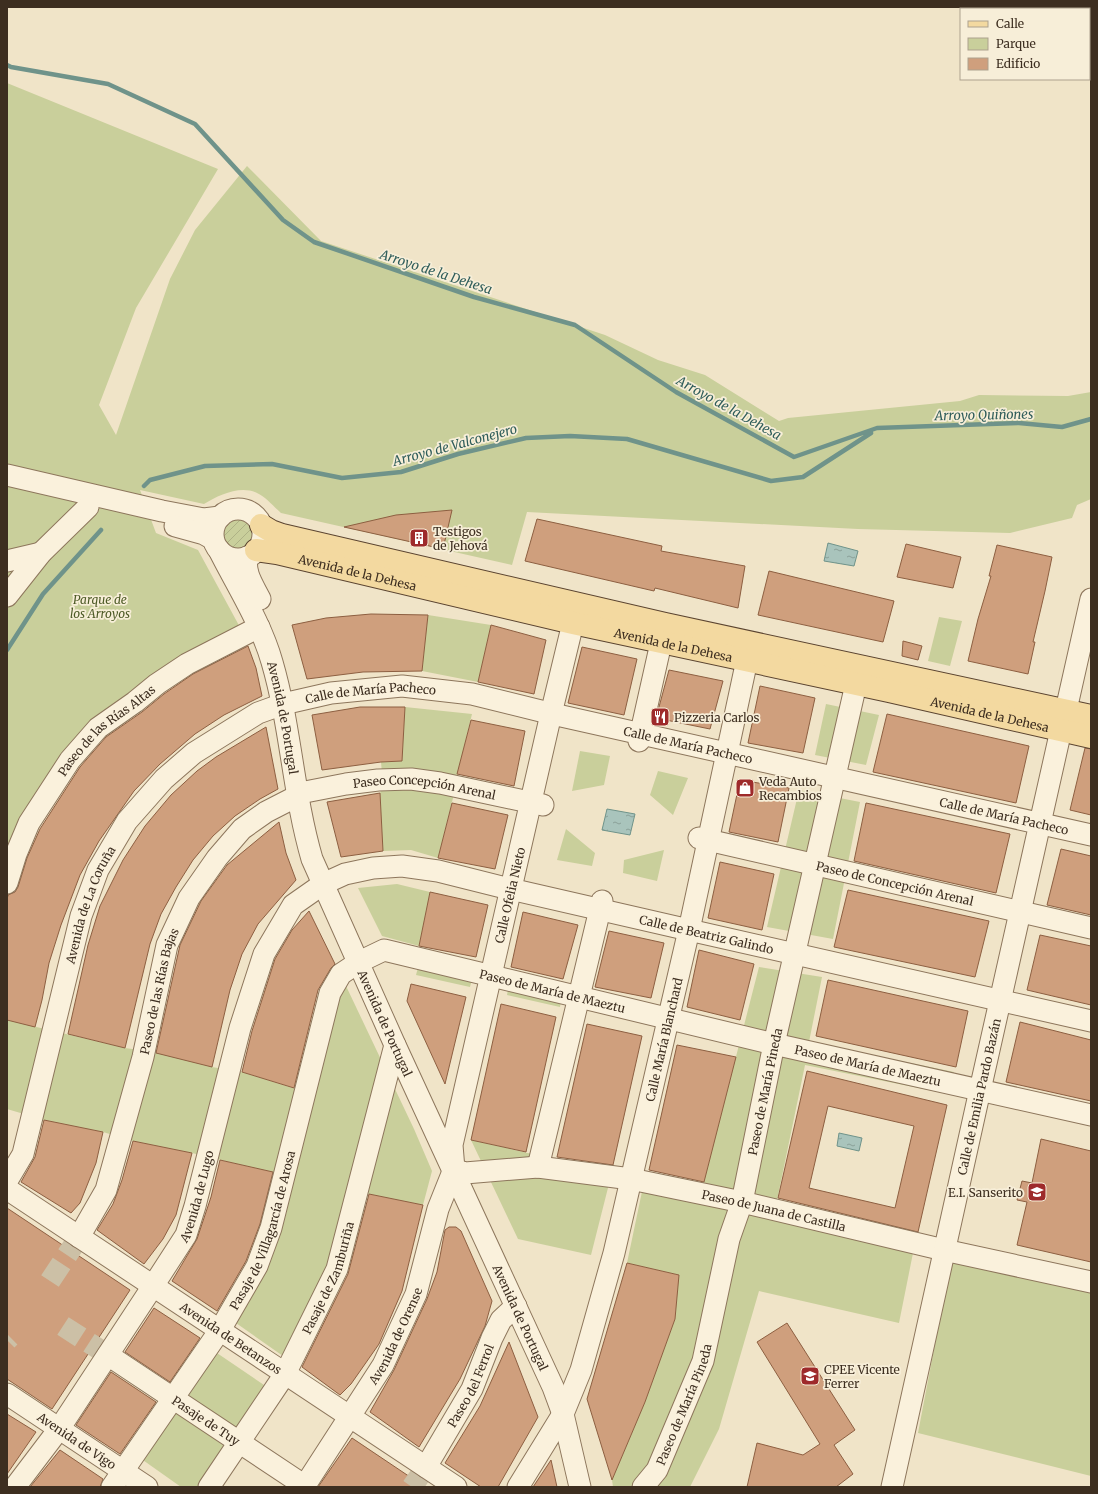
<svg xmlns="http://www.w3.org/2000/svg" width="1098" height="1494" font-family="Merriweather,serif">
  <defs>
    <pattern id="garden-furrows" width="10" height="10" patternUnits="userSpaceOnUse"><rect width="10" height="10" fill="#c9cf9b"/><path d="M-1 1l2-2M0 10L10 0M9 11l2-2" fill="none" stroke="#aeb285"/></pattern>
    <pattern id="water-ripples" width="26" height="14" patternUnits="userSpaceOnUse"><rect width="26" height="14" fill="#a9c4bc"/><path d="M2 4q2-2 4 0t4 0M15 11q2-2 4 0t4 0" fill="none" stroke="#8ba098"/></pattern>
  </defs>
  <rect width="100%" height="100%" fill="#f0e4c8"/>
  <path fill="#c9cf9b" d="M 7,83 L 218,169 L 136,308 L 99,405 L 116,435 L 170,279 L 195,230 L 247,166 L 321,241 L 605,335 L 658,360 L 705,375 L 779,421 L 788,418 L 960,401 L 979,395 L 1068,396 L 1091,392 L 1091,499 L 1077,505 L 1072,518 L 1010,533 L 858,529 L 527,512 L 512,565 L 281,513 C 274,507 266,497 257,493 C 240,485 219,495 204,504 L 140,490 L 156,533 L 198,550 L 242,631 L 83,733 L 36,792 L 7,856 Z
    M 428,615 L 491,625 L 478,682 L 422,671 Z
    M 939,617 L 962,621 L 950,666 L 928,661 Z
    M 826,704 L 879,715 L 866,765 L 815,755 Z
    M 405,707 L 472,714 L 457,776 L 515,789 L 454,794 L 438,858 L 411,850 L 383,851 L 380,793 L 383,786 L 381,762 L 402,761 Z
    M 580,751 L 610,756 L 604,785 L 572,791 Z
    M 658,771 L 688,778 L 673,815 L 650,795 Z
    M 799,790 L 860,802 L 833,939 L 767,927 Z
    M 566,829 L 595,853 L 592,866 L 557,860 Z
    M 664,850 L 657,881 L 623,873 L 624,860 Z
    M 397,884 L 430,892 L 419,946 L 382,936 L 358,888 Z
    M 422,952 L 476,964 L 470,987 L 416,975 Z
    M 337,967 L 414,1129 L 432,1171 L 423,1205 L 364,1193 L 341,1244 L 283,1356 L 236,1323 C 262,1278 290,1230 291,1177 L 192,1153 L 133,1141 L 103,1132 L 44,1120 L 7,1109 L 7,1020 L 125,1048 L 154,1052 L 212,1067 L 242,1072 L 296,1089 L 326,979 Z
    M 759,967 L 822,977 L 809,1042 L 954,1072 L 948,1094 L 805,1065 L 775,1210 L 915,1243 L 899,1323 L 759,1291 L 719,1429 L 690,1487 L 613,1487 L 612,1480 L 645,1402 L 675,1319 L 677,1283 L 679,1275 L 627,1263 L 644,1182 L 701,1193 Z
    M 511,973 L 564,985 L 560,1007 L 507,995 Z
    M 471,1140 L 612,1172 L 591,1255 L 518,1239 Z
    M 952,1255 L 1091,1290 L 1091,1476 L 918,1433 Z
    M 214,1351 L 264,1385 L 234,1432 L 182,1396 Z
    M 173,1409 L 227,1448 L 198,1487 L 181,1487 L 140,1458 Z"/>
  <path fill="url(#garden-furrows)" d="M221 534a17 17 0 1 1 34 0a17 17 0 1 1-34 0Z"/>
  <path fill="url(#water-ripples)" stroke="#6f938a" d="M 828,543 L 858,551 L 854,566 L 824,561 Z
    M 607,809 L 635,814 L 630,835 L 602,830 Z
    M 839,1133 L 862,1138 L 859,1151 L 837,1146 Z"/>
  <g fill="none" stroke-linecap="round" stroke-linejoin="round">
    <path stroke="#6f938a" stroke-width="4.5" d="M 7,65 L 11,67 L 108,84 L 195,124 L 283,220 L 314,242 L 474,297 L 575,325 L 676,392 L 794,457 L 877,428 L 1019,423 L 1062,427 L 1091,419
      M 144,486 L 150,480 L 205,466 L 272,464 L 342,478 L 401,472 L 458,454 L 526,438 L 570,436 L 627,439 L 771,481 L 803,477 L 871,433
      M 7,650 L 43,594 L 101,530"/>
  </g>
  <path fill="#cf9f7d" stroke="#8d5f41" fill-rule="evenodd" d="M 452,510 L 443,549 L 344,527 L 396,515 Z
    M 537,519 L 662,546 L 661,551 L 745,566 L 738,608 L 655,588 L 654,591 L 525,561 Z
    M 906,544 L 961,557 L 953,588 L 897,577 Z
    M 997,545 L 1052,557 L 1045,591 L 1033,642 L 1035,642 L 1028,674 L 968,661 L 978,619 L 991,576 L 989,576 Z
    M 769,571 L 894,601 L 883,642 L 758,615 Z
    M 371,614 L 428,615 L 422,671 L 363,672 L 307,679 L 292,625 L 326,618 Z
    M 491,625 L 546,640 L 534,694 L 478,682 Z
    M 903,641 L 922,646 L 918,660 L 902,656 Z
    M 248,646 L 256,668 L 262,696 L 224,715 L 195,734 L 160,764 L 134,791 L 99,841 L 80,875 L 61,925 L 49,963 L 42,1000 L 35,1027 L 7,1020 L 7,900 L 8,895 L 15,892 L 18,887 L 27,858 L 40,829 L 80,767 L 106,737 L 142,712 L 164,694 L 193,674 Z
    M 582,647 L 637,659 L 624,715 L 568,703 Z
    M 669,670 L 723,681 L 710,729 L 656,718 Z
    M 760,686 L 815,698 L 803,753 L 748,743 Z
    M 360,707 L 405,707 L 402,761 L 381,762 L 322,770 L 312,715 Z
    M 887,714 L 1029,746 L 1016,803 L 873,772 Z
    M 471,720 L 525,731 L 514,786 L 457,774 Z
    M 266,727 L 278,789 L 260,799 L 235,816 L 213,836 L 193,860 L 176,887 L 161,914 L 150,944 L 125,1048 L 68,1034 L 88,945 L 100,906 L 123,860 L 145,826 L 171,795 L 197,771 L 216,757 Z
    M 1085,748 L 1091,749 L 1091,815 L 1070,810 Z
    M 740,780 L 789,788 L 778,842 L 729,832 Z
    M 380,793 L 383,851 L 341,857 L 327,802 Z
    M 452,803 L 508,815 L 495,869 L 438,858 Z
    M 866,803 L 1010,834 L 996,893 L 854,861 Z
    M 279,822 L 286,853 L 296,880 L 258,924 L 242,954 L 230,990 L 212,1067 L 156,1053 L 180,945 L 201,901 L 227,865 Z
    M 1061,849 L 1091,856 L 1091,915 L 1047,905 Z
    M 720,862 L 774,874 L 762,930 L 708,918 Z
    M 848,890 L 989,921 L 975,977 L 834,947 Z
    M 430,892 L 488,905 L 476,957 L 419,946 Z
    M 309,911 L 335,964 L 331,968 L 318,990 L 294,1088 L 242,1072 L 252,1031 L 275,959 L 292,930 Z
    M 523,912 L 578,925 L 563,979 L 511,967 Z
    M 609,931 L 664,943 L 651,998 L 595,987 Z
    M 1040,935 L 1091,946 L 1091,1005 L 1027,990 Z
    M 699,950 L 754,964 L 740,1020 L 687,1007 Z
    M 828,980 L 968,1011 L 956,1067 L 816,1036 Z
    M 411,984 L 466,997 L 445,1084 L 407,1001 Z
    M 501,1004 L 556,1017 L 526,1152 L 471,1140 Z
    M 1020,1022 L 1091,1040 L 1091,1101 L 1006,1082 Z
    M 587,1024 L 642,1036 L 613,1165 L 557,1157 Z
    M 677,1045 L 736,1057 L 704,1182 L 649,1170 Z
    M 807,1071 L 947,1105 L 918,1232 L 778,1198 ZM 828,1106 L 914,1126 L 895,1208 L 809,1188 Z
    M 44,1120 L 103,1132 L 96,1163 L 80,1203 L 71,1213 L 21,1182 L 35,1157 Z
    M 1041,1139 L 1091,1151 L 1091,1262 L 1017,1245 L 1027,1202 L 1017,1200 L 1022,1181 L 1032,1183 Z
    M 133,1141 L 192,1153 L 176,1215 L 163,1239 L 144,1264 L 97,1230 L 113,1204 L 122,1180 Z
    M 220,1160 L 273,1172 L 260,1224 L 246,1261 L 217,1311 L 172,1281 L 197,1239 L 211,1197 Z
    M 369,1194 L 423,1205 L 402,1291 L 379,1344 L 351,1384 L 340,1395 L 302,1367 L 348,1274 Z
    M 7,1208 L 130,1290 L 52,1409 L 7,1379 Z
    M 449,1227 L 456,1227 L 461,1231 L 492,1301 L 485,1326 L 460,1379 L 419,1447 L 370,1412 L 394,1370 L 427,1299 L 437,1272 L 445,1230 Z
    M 627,1263 L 679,1275 L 675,1319 L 645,1402 L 612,1480 L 587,1399 Z
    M 154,1308 L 200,1338 L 170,1382 L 125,1352 Z
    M 787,1323 L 855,1430 L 834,1445 L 853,1474 L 836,1487 L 747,1487 L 757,1443 L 803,1455 L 820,1444 L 757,1342 Z
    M 509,1342 L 538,1417 L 498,1487 L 481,1487 L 445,1463 L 480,1406 Z
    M 111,1372 L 156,1402 L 120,1454 L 76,1425 Z
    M 7,1414 L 36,1432 L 7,1474 Z
    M 352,1438 L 425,1487 L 318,1487 Z
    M 60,1450 L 103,1479 L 100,1487 L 30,1487 Z
    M 551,1460 L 557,1487 L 533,1487 Z"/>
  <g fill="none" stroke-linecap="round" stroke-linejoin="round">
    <path stroke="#ccc0a6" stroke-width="21" stroke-dasharray="21 10" stroke-linecap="butt" d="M 50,1281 L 79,1237
      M 63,1326 L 108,1355
      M 7,1340 L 10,1337
      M 412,1487 L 426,1467"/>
    <g stroke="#8d765c" stroke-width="23">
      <g id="minor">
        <path d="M 7,475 L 162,511 L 204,519 L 220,517"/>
        <circle cx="238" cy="534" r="25"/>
        <path d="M 175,526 L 204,534 L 213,539"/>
        <path id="s1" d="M 219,550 C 237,586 261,623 272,662 C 291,727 293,794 312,859 L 395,1045 L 553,1387 L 563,1414 L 580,1487"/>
        <path d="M 247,557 C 244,573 253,585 260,599"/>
        <path d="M 7,561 L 41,553"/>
        <path d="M 7,596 L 41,553 L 88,507"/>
        <path d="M 1066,710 L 1091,599"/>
        <path d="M 639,741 L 665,625"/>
        <path id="s2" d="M 699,838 L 1091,928"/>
        <path id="s3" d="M 7,883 L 16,854 L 29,823 L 70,760 L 98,728 L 135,702 L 157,684 L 187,664 L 259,627"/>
        <path d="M 538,1167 L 602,901"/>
        <path id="s4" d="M 454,1169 L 465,1173 L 538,1167 L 631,1179 L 742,1202 L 944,1250 L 1091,1282"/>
        <path id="s5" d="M 7,1181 L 23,1154 L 81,916 L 98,870 L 127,821 L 164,779 L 194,753 L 258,713 L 283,704 L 331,693 L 402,686 L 472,694 L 557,715 L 1091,835"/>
        <path id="s6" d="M 7,1189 L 456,1487"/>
        <path id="s7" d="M 79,1237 L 106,1190 L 143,1057 L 167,945 L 189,898 L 217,858 L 242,829 L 266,812 L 305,792 L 346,784 L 378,780 L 411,779 L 440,783 L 543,805"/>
        <path id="s8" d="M 108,1355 L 305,1486"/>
        <path id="s9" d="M 7,1394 L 147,1487"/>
        <path id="s10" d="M 426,1467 L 472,1389 L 492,1338 L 501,1320 L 516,1306"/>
        <path id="s11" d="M 15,1487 L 59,1429 L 153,1286 L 186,1235 L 195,1206 L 240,1028 L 264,954 L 293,905 L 323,884 L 345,874 L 373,868 L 402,866 L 438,871 L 510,889 L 689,930 L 1091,1021"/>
        <path id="s12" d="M 112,1487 L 220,1330 L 257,1266 L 271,1228 L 330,993 L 341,974 L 359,962 L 384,950 L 774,1044 L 1091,1115"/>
        <path id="s13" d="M 209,1487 L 285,1374 L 337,1269 L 395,1045"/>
        <path id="s14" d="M 304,1487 L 383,1365 L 416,1294 L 438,1209 L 454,1169 L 452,1145 L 551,714 L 573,623"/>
        <path id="s15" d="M 518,1487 L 563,1414 L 581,1370 L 614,1253 L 689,930 L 747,660"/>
        <path id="s16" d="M 643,1487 L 657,1470 L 703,1361 L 729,1239 L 742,1202 L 774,1044 L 856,684"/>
        <path id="s17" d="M 892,1487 L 980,1090 L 1061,730"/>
      </g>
    </g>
    <g stroke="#5b4430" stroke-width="24">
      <g id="major">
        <path d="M 261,525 L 271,531 L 282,535 L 665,624 L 1091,716"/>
        <path id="s18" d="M 256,550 L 277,553 L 573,623 L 889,691 L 1091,737"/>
      </g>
    </g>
    <use href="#minor" stroke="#faf1dc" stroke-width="21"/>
    <use href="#major" stroke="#f3d9a0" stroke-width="22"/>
  </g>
  <defs>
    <g id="building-square" transform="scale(1)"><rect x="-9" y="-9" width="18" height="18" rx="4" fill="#9e2a2b" stroke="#f7eed8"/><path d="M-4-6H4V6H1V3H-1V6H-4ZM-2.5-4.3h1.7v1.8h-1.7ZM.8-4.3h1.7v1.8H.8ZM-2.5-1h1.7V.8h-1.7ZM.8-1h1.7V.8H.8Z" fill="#fff"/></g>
    <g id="restaurant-square" transform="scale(1)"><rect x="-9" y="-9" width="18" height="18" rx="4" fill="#9e2a2b" stroke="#f7eed8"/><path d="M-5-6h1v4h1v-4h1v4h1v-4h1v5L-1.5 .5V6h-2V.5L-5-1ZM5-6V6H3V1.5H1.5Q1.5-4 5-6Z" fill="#fff"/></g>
    <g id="shop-square" transform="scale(1)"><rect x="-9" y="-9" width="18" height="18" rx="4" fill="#9e2a2b" stroke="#f7eed8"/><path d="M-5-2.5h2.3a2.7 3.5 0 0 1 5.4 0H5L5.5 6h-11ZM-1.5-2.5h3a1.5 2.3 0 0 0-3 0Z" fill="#fff"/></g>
    <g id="school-square" transform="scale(1)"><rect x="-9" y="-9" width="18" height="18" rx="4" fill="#9e2a2b" stroke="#f7eed8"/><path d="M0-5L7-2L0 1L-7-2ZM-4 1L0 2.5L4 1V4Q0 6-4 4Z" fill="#fff"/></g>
  </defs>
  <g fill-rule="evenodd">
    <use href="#building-square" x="419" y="538"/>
    <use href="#restaurant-square" x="660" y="717"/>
    <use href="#shop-square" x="745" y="788"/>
    <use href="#school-square" x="1037" y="1192"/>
    <use href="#school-square" x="810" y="1376"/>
  </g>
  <g text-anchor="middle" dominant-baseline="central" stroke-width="3.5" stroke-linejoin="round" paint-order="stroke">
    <g font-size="12" fill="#3d2e20" stroke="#f7eed8" text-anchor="start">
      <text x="433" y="531">Testigos<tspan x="433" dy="14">de Jehová</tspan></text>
      <text x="674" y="717">Pizzeria Carlos</text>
      <text x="759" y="781">Veda Auto<tspan x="759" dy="14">Recambios</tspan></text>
      <text x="1023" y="1192" text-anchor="end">E.I. Sanserito</text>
      <text x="824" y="1369">CPEE Vicente<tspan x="824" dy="14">Ferrer</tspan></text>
    </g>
    <g font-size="12" fill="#3d2e20" stroke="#f7eed8">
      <text stroke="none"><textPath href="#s18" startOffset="104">Avenida de la Dehesa</textPath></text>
      <text stroke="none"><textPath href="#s18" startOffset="428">Avenida de la Dehesa</textPath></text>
      <text stroke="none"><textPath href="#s5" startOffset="669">Calle de María Pacheco</textPath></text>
      <text stroke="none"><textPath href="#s18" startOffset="752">Avenida de la Dehesa</textPath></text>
      <text stroke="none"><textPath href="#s1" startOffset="181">Avenida de Portugal</textPath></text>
      <text stroke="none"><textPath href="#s3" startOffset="186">Paseo de las Rías Altas</textPath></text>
      <text stroke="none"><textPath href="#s5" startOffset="993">Calle de María Pacheco</textPath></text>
      <text stroke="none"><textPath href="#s7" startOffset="640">Paseo Concepción Arenal</textPath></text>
      <text stroke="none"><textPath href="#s5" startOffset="1317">Calle de María Pacheco</textPath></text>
      <text stroke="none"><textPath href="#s2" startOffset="201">Paseo de Concepción Arenal</textPath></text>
      <text stroke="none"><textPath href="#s14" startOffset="635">Calle Ofelia Nieto</textPath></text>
      <text stroke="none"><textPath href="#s5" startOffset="290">Avenida de La Coruña</textPath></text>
      <text stroke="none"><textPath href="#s11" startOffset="1084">Calle de Beatriz Galindo</textPath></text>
      <text stroke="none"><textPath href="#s12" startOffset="792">Paseo de María de Maeztu</textPath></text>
      <text stroke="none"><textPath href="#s7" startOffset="260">Paseo de las Rías Bajas</textPath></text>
      <text stroke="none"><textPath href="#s1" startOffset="505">Avenida de Portugal</textPath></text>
      <text stroke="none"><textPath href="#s15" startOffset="474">Calle María Blanchard</textPath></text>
      <text stroke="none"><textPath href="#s12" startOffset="1116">Paseo de María de Maeztu</textPath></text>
      <text stroke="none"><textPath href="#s16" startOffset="417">Paseo de María Pineda</textPath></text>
      <text stroke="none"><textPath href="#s17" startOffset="400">Calle de Emilia Pardo Bazán</textPath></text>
      <text stroke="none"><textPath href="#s11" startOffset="345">Avenida de Lugo</textPath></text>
      <text stroke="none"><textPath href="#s4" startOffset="325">Paseo de Juana de Castilla</textPath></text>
      <text stroke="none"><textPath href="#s12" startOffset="300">Pasaje de Villagarcía de Arosa</textPath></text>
      <text stroke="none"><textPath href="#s13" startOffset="242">Pasaje de Zamburiña</textPath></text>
      <text stroke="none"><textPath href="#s1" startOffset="829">Avenida de Portugal</textPath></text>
      <text stroke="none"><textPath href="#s14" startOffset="177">Avenida de Orense</textPath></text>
      <text stroke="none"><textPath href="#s6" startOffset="269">Avenida de Betanzos</textPath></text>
      <text stroke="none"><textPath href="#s10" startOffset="93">Paseo del Ferrol</textPath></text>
      <text stroke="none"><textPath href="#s16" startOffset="93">Paseo de María Pineda</textPath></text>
      <text stroke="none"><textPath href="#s8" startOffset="118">Pasaje de Tuy</textPath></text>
      <text stroke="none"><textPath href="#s9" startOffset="84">Avenida de Vigo</textPath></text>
    </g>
    <g font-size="12" font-style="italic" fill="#4d5a26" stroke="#f7eed8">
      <text x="100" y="599">Parque de<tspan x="100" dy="14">los Arroyos</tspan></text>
    </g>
    <g font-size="13" font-style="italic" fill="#2f5d5a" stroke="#f7eed8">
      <text transform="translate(436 272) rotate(18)">Arroyo de la Dehesa</text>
      <text transform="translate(729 408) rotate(29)">Arroyo de la Dehesa</text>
      <text transform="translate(984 415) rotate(-1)">Arroyo Quiñones</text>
      <text transform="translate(455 445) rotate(-15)">Arroyo de Valconejero</text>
    </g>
  </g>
  <rect width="1098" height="1494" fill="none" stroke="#3d2e20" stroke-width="16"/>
  <rect x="960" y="8" width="130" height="72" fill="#f7eed8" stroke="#ada18e"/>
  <rect x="968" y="21" width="20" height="6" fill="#f3d9a0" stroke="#ada18e"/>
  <text x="996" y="28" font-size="12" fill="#3d2e20">Calle</text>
  <rect x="968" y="38" width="20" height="12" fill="#c9cf9b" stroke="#ada18e"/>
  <text x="996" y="48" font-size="12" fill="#3d2e20">Parque</text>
  <rect x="968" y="58" width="20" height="12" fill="#cf9f7d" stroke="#ada18e"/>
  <text x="996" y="68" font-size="12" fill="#3d2e20">Edificio</text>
</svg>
